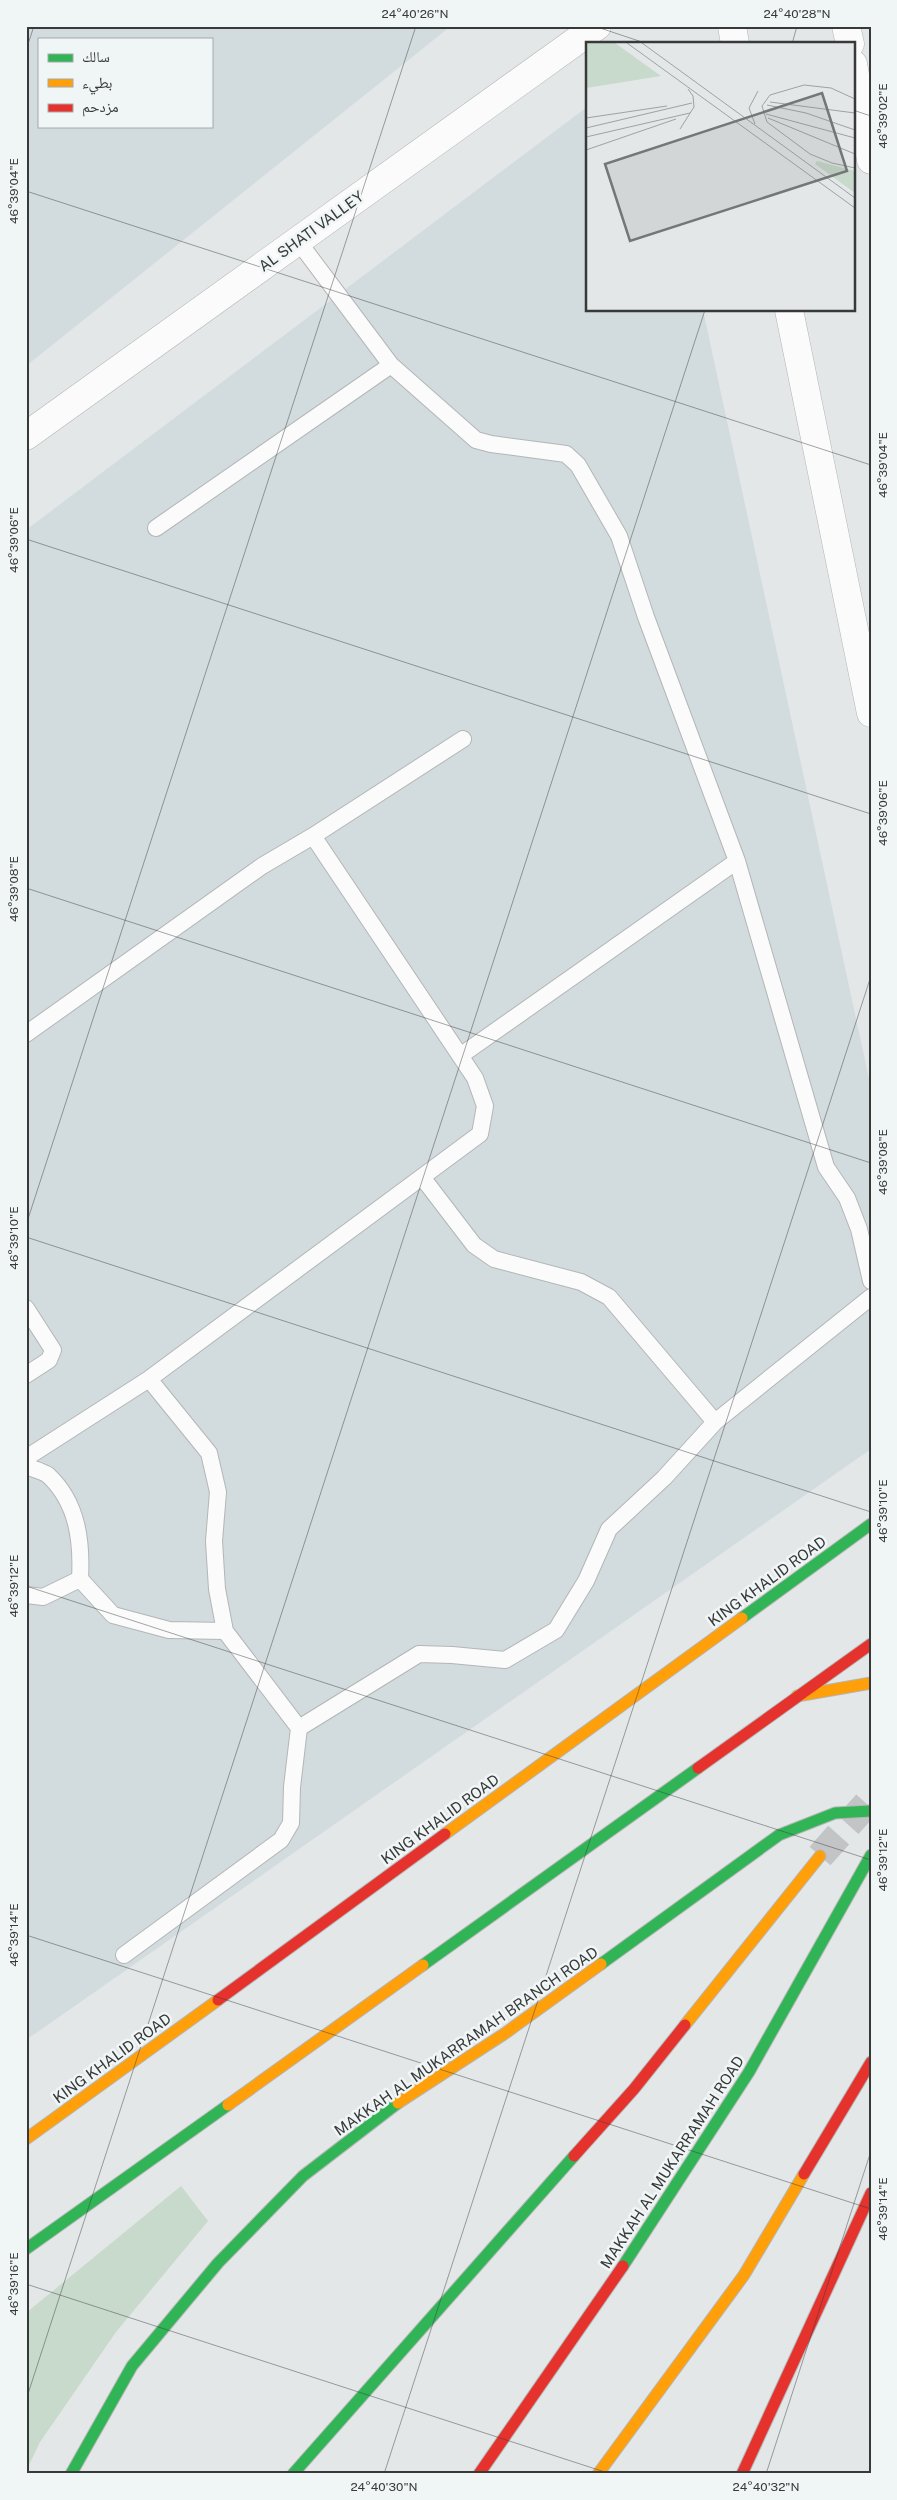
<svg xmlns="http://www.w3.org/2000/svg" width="897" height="2500" font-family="'Public Sans','Noto Naskh Arabic',sans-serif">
  <rect width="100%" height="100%" fill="#e4e7e8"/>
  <path fill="#d2dbdd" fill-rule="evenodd" d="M 26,26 L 451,26 L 26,366 ZM 39,39 L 211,39 L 211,126 L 39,126 Z
    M 587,107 L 587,310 L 703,310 L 871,1088 L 871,1449 L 26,2040 L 26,530 Z"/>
  <path fill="#c7dacb" d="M 181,2186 L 208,2221 L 116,2332 L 40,2442 L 26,2471 L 26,2313 Z"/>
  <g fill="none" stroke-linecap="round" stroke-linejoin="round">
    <path stroke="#c2c4c5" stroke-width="28" stroke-dasharray="28 14" stroke-linecap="butt" d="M 820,1856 L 871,1799"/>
    <g stroke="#b4b6b6" stroke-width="18">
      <path id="lane" d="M 298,241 L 391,365 L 476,440 L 491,444 L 566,454 L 578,465 L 619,536 L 646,617 L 737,861 L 826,1167 L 847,1198 L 859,1229 L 871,1281
        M 156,528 L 391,365
        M 26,1034 L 262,866 L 313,836
        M 460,1056 L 737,861
        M 422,1177 L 474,1245 L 494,1259 L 581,1282 L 609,1297 L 715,1422
        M 26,1308 L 53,1350 L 49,1360 L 26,1375
        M 26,1458 L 149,1379 L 480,1134 L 485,1106 L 475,1078 L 313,836 L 463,739
        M 26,1466 C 33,1469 42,1471 48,1475 C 78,1503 82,1542 80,1579 L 113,1615 L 169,1630 L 225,1631
        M 26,1595 L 43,1597 L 80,1579
        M 299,1728 L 419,1654 L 452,1655 L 505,1660 L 556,1630 L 586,1581 L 609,1529 L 664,1478 L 715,1422 L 871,1297
        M 124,1955 L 281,1840 L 291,1823 L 292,1787 L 299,1728 L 225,1631 L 217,1589 L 214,1541 L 218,1492 L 209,1453 L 149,1379"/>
    </g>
    <g stroke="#b4b6b6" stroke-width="29">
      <path id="street" d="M 732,26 L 735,44
        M 846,26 L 850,44
        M 853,64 L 871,160
        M 789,310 L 871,713
        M 26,436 L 597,26"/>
    </g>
    <g stroke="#b4b6b6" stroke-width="13">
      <path id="fast" d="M 742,1618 L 871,1524
        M 601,1964 L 779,1835 L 835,1813 L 871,1811
        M 423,1965 L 698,1768
        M 26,2249 L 228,2105
        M 623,2266 L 749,2072 L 871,1855
        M 71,2474 L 132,2366 L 218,2263 L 303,2176 L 398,2103
        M 293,2474 L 574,2156"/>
    </g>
    <g stroke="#b4b6b6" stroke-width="13">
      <path id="slow" d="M 797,1696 L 871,1683
        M 445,1834 L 742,1618
        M 685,2025 L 820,1856
        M 398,2103 L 504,2034 L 601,1964
        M 228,2105 L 423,1965
        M 26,2139 L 218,2000
        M 598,2474 L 744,2275 L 804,2174"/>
    </g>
    <g stroke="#b4b6b6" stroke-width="13">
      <path id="jam" d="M 698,1768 L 871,1644
        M 218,2000 L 445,1834
        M 574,2156 L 634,2089 L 685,2025
        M 804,2174 L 871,2062
        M 479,2474 L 623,2266
        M 742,2474 L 871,2193"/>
    </g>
    <use href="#lane" stroke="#fbfbfc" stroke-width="16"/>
    <use href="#street" stroke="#fbfbfc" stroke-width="28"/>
    <use href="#fast" stroke="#30b455" stroke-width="11"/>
    <use href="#slow" stroke="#ff9f0a" stroke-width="11"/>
    <use href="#jam" stroke="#e5322d" stroke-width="11"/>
  </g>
  <path fill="none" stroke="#383a3a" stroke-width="1" stroke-opacity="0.45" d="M 594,26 L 648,44M 792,44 L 797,26M 26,50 L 34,26M 853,110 L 871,116M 26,191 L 871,465M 26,539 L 871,814M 26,888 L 871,1163M 26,1225 L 416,26M 26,1237 L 871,1512M 26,1586 L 871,1860M 26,1935 L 871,2209M 26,2284 L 611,2474M 26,2400 L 705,310M 384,2474 L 871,976M 766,2474 L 871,2151"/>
  <g text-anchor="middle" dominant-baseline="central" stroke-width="5" stroke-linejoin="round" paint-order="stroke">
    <g font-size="15" fill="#383a3a" stroke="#f0f5f6">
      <text transform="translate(311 231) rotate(-36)">AL SHATI VALLEY</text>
      <text transform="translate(767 1581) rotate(-36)">KING KHALID ROAD</text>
      <text transform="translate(440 1819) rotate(-36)">KING KHALID ROAD</text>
      <text transform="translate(466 2041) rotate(-35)">MAKKAH AL MUKARRAMAH BRANCH ROAD</text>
      <text transform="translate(112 2058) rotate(-36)">KING KHALID ROAD</text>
      <text transform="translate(672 2162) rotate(-57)">MAKKAH AL MUKARRAMAH ROAD</text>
    </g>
  </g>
  <g transform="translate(586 42)">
    <rect width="269" height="269" fill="#e4e7e8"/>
    <path d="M 0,1 L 29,1 L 75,34 L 0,46 ZM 231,119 L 269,129 L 269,151 L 229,122 Z" fill="#c7dacb"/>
    <path fill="none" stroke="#9fa2a2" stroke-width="1" d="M 41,1 L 269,166M 56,1 L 269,156M 269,57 L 245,46 L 218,43 L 184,53 L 176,64 L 181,80 L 224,112 L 246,121 L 269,126M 184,60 L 269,71M 181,63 L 220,71 L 269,88M 180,72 L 269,96M 0,76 L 81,64M 182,76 L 269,112M 169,82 L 163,66 L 172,49M 0,86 L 106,61M 94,87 L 108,65 L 107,54 L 102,47M 0,95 L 104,71M 0,108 L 90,77"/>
    <path fill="#747777" fill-opacity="0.15" stroke="#747777" stroke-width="2.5" d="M 236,51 L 261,129 L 44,199 L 19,122 Z"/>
    <rect width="269" height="269" fill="none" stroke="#383a3a" stroke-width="2.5"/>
  </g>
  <rect width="897" height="2500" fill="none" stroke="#f0f5f6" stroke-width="55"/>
  <rect x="38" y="38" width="175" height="90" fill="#f0f5f6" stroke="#a6aaab"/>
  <rect x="48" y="54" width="25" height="8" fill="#30b455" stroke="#a6aaab"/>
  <text x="82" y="62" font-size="15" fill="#383a3a">سالك</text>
  <rect x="48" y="79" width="25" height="8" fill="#ff9f0a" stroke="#a6aaab"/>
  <text x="82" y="88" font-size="15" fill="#383a3a">بطيء</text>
  <rect x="48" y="104" width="25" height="8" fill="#e5322d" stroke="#a6aaab"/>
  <text x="82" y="112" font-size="15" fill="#383a3a">مزدحم</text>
  <rect x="28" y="28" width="842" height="2444" fill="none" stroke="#383a3a" stroke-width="2"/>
  <g font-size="12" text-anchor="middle" fill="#383a3a">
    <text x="415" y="18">24°40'26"N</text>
    <text x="797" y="18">24°40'28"N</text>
    <text transform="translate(883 116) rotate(-90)" y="4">46°39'02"E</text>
    <text transform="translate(14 191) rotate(-90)" y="4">46°39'04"E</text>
    <text transform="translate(883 465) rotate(-90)" y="4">46°39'04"E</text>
    <text transform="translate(14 540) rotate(-90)" y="4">46°39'06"E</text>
    <text transform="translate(883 813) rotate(-90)" y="4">46°39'06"E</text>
    <text transform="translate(14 889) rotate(-90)" y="4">46°39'08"E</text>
    <text transform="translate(883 1162) rotate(-90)" y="4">46°39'08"E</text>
    <text transform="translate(14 1238) rotate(-90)" y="4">46°39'10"E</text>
    <text transform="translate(883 1511) rotate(-90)" y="4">46°39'10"E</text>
    <text transform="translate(14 1586) rotate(-90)" y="4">46°39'12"E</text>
    <text transform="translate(883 1860) rotate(-90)" y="4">46°39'12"E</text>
    <text transform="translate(14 1935) rotate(-90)" y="4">46°39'14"E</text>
    <text transform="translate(883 2209) rotate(-90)" y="4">46°39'14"E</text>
    <text transform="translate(14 2284) rotate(-90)" y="4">46°39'16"E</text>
    <text x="384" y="2491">24°40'30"N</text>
    <text x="766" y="2491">24°40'32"N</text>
  </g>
</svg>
